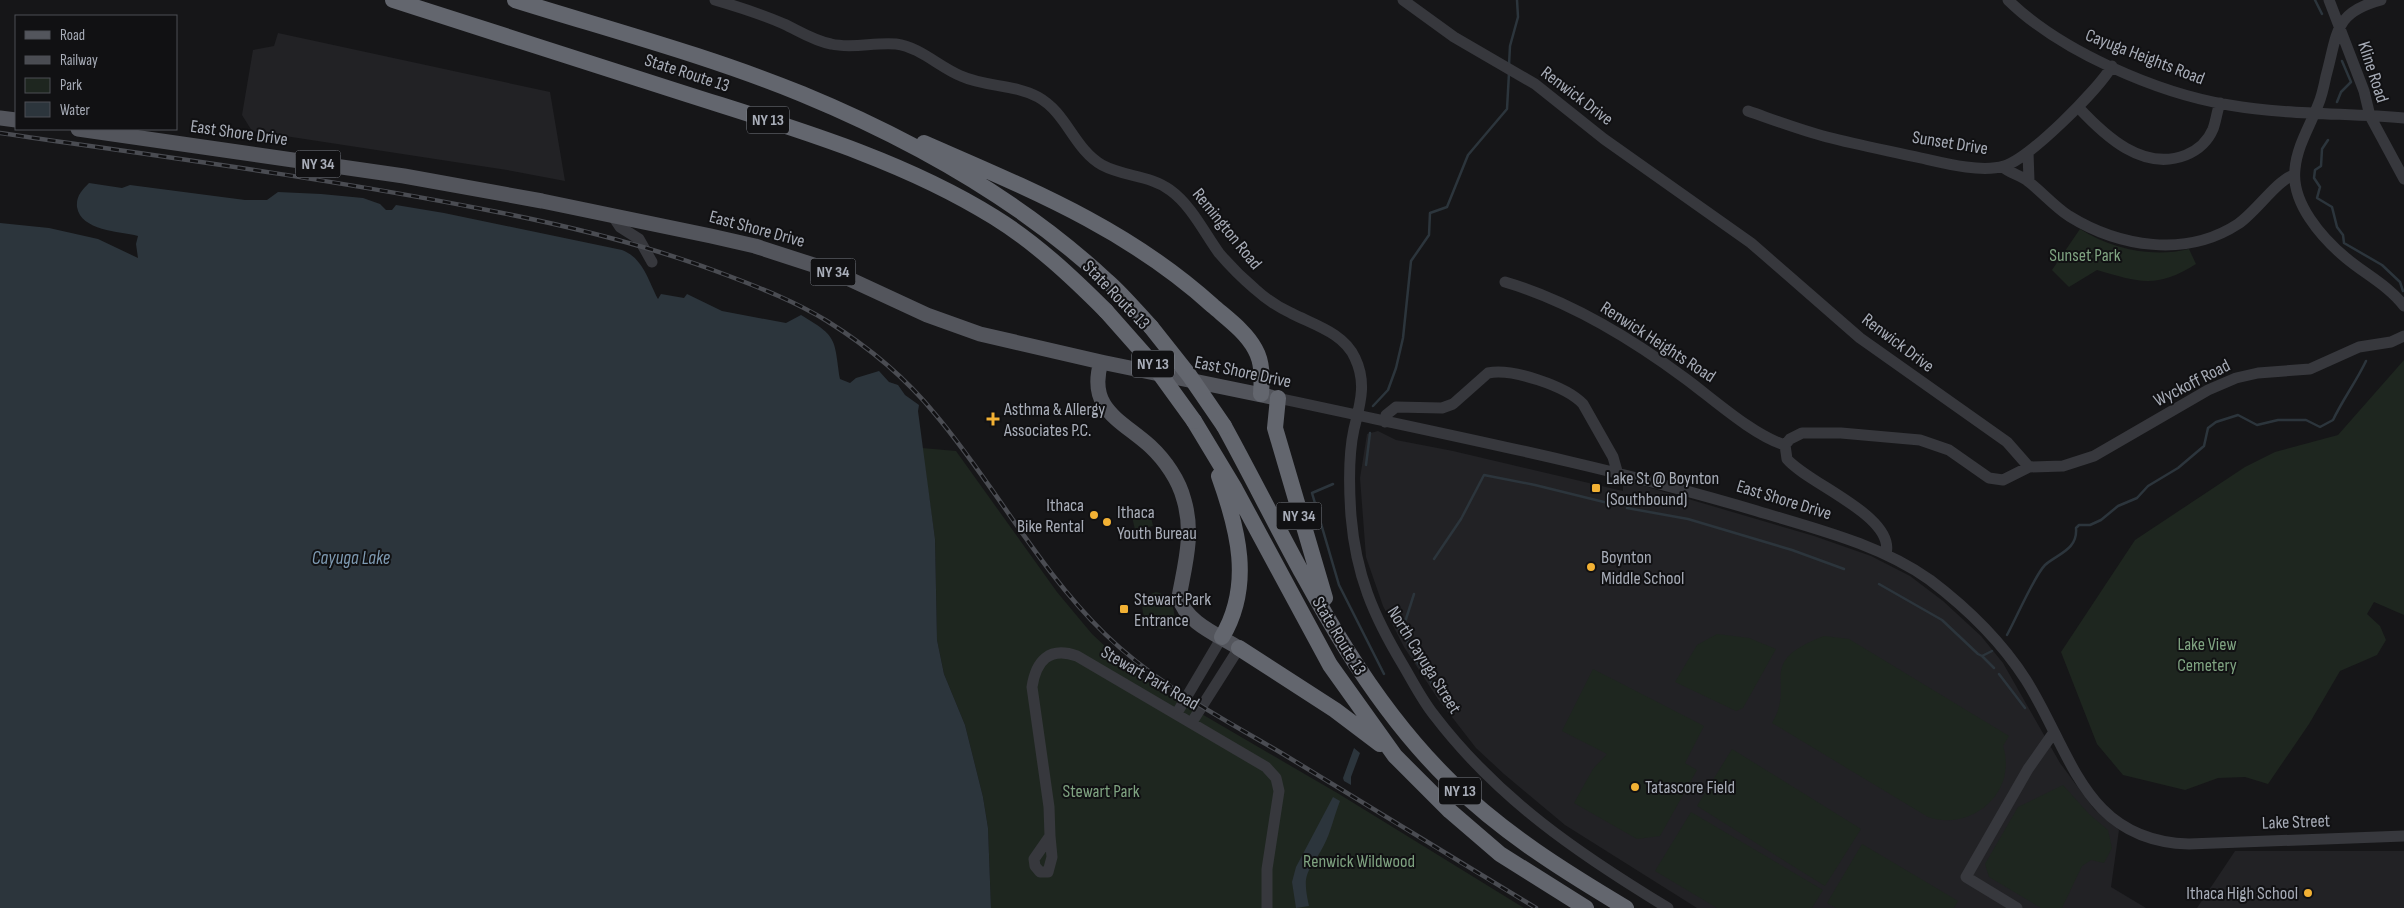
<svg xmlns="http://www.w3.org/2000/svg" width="2404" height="908" font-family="'Sofia Sans Condensed',sans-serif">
  <rect width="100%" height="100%" fill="#161618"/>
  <path fill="#222225" d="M 278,33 L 550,92 L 565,181 L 507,170 L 252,131 L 242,115 L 253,50 L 274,46 Z
    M 1378,431 L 1396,440 L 1453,451 L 1623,491 L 1623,482 L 1634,483 L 1814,536 L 1871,556 L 1910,576 L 1943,601 L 1981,636 L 2003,663 L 2060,763 L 2094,809 L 2119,830 L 2111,887 L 2146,908 L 1697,908 L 1565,825 L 1504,774 L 1476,748 L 1438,699 L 1404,647 L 1383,606 L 1366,557 L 1360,478 L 1367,434 Z
    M 2235,851 L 2404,851 L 2404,908 L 2197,908 Z"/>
  <path fill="#1e261f" d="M 2080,229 C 2112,249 2152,258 2189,249 L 2196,264 C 2157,289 2138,282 2097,270 L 2069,287 L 2052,270 Z
    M 2404,360 L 2404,615 L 2374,602 L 2367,614 L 2380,626 L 2386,640 L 2377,655 L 2340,671 L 2309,724 L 2268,784 L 2245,777 L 2218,778 L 2185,790 L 2123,775 L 2097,744 L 2061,652 L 2135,540 L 2245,467 L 2275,452 L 2338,435 Z
    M 922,448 L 956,451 L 1057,592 L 1092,634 L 1120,660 L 1152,685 L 1339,794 L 1524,908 L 991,908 L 988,828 L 983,797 L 965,725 L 944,674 L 937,640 L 935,539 Z
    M 1149,508 L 1153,526 L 1135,530 L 1131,512 Z
    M 1156,592 C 1173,595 1183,622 1164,629 L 1152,628 C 1140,615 1137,598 1156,592 Z
    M 1717,634 L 1749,638 L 1776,649 L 1743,708 L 1736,711 L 1675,682 L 1697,645 Z
    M 1824,636 L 1849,639 L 2009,736 L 2003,746 C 2018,792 1972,832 1928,817 L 1772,723 C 1797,682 1753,663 1824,636 Z
    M 1593,669 L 1704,726 L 1685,763 L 1697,770 L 1660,836 L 1637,839 L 1574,803 L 1593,769 L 1607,754 L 1562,731 Z
    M 1732,749 L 1861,829 L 1825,886 L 1697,806 Z
    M 2063,785 L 2089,814 L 2108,830 L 2112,848 L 2104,863 L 2091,860 L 2082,866 L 2062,908 L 2041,908 L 1989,877 L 1985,864 L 2018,807 Z
    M 1691,812 L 1823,890 L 1812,908 L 1717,908 L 1655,871 Z
    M 1862,844 L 1958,901 L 1954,908 L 1836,908 L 1827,903 Z"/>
  <path fill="#2c353c" d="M 89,183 L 122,188 L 130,185 L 245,200 L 267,200 L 278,192 L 321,194 L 363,198 L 380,204 L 386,210 L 392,210 L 396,205 L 444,213 L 622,250 C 643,258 648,280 658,299 L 661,294 L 684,298 L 687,294 L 722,311 L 786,323 L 801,315 C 838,337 834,338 840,379 L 850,383 L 856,378 L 879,371 L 889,382 L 898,385 L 905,395 L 919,405 L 918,411 L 935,539 L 937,640 L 944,674 L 965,725 L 983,797 L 988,828 L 991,908 L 0,908 L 0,223 L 49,228 L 98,239 L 138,258 L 136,244 L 138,236 C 119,231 81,231 77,207 C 76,196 82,190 89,183 Z
    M 1354,748 L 1360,753 L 1351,777 L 1351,785 L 1344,781 L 1343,778 Z
    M 1333,797 L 1340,801 C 1334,816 1331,832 1324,845 C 1309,874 1301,870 1309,906 L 1296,908 L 1292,882 L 1296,867 Z"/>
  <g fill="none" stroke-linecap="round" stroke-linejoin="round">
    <path stroke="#2c353c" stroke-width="2.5" d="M 2315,0 L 2322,14
      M 1509,65 L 1510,46 L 1518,17 L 1517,0
      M 2337,102 L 2341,92 L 2351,82 L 2342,61
      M 2328,140 L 2322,149 L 2321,166 L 2315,170 L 2314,178 L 2320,187 L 2317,198 L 2332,207 L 2337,227 L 2343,235 L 2344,243 L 2382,265 L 2400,282 L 2403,291
      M 1373,406 L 1388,390 L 1396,368 L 1403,338 L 1411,261 L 1429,235 L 1430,213 L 1447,207 L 1468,155 L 1507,109 L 1509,73
      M 1366,465 L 1370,433
      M 1333,484 L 1312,493 L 1339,585 L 1384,674
      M 1627,508 L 1688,519 L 1792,550 L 1844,569
      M 1434,559 L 1461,519 L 1484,475 L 1535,485 L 1612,504
      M 1879,584 L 1942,620 L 1978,654 L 1982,656 L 1992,651
      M 1403,623 L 1406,626 L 1408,645 L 1415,659 L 1452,712
      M 1399,629 L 1406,619 L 1414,594
      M 2007,635 C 2016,619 2034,576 2045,565 C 2057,554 2078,550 2076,528 L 2079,525 L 2090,525 L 2101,520 L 2118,506 L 2137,498 L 2148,486 L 2178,468 L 2204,446 L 2208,428 L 2216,422 L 2238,415 L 2257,425 L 2278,420 L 2306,420 L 2320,427 L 2333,420 C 2343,399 2356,382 2366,361
      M 1982,656 L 1994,668
      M 1999,674 L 2025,708"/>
    <path stroke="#37383d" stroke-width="11" d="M 715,0 C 739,7 761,14 784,24 C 799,31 814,41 831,44 C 852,49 874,42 896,44 C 920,47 939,67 961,76 C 985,87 1014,84 1038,97 C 1067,113 1074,149 1102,165 C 1124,177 1150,175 1170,190 C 1191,205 1204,232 1219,253 C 1230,266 1242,278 1255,289 C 1266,299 1278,307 1291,313 C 1314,325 1344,333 1355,358 C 1367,383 1360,404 1354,429 C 1348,456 1349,488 1351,516 C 1356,575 1373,615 1403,665 C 1413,682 1422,700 1434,715 C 1498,799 1579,854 1668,908
      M 1403,0 L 1454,37 L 1535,84 L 1604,139 L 1751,243 L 1860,338 L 2007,442 L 2029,467
      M 2008,0 C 2060,51 2157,93 2229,105 C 2287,115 2346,113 2404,118
      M 2329,0 L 2364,91 L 2370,116 L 2404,179
      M 2381,0 C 2333,13 2338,33 2326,76 C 2324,86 2322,96 2318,105 C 2310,126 2297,146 2295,169 C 2291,203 2322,238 2346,258 C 2365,274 2389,286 2404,306
      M 2078,107 C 2105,136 2143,172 2186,155 C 2198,150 2208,141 2213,129 C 2216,121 2217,111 2220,103
      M 1748,111 C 1774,120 1800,130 1827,137 C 1858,145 1890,151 1921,158 C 1943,163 1981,173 2004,166 C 2029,159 2098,90 2112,66
      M 2028,152 L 2029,181
      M 2003,167 C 2011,174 2021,175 2029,182 C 2043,193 2054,206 2069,216 C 2119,247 2186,258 2238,224 C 2255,213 2278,179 2294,175
      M 612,215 L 620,227 L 639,239 L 652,262
      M 1505,282 C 1570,301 1632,339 1686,379 C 1713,399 1754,436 1785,445
      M 1278,398 C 1438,433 1600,464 1757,511 C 1816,529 1879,544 1930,580 C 1967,608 2001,641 2026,680 C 2072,753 2084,841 2189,844 L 2404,836
      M 1385,422 L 1386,415 L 1396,407 L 1442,408 L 1453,404 L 1488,373 C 1512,368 1566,386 1583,404 L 1613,457 L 1617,471
      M 1886,554 C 1896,516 1808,484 1787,459 L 1785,445 L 1790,439 L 1802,433 L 1841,433 L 1920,440 L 1949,450 L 1989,478 L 2003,480 L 2029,467 L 2063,466 L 2094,456 L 2208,390 L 2236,378 L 2258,373 L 2310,369 L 2359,347 L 2391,342 L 2404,336
      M 1177,713 L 1222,637
      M 1192,722 L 1239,648
      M 1050,836 L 1052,857 L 1048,872 L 1040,872 L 1035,866 L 1034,859 L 1050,836 L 1049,807 L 1032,687 C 1036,661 1049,646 1077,656 L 1266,767 L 1276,778 L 1279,791 L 1267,869 L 1267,908
      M 2017,908 L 1966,877 L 2028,769 L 2054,732"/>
    <path stroke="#53555c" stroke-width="15" d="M 0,118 L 16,120
      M 78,129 L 404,176 L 542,201 L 711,236 L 755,246 L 832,271 L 927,315 L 980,334 L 1101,362 L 1271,397
      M 1101,362 C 1087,409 1121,420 1150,446 C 1165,460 1179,480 1184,500 C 1194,534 1185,564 1179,597 C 1185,622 1218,635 1239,648"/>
    <path stroke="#63666e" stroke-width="16" d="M 393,0 C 490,31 586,62 683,93 C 789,127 899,158 994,217 C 1036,243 1072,277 1106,311
      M 515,0 C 611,30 709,56 802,94 C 911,139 1021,201 1107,281 C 1123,295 1137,312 1151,327
      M 924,143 C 1029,189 1127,228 1213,306 C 1228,319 1246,332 1255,349 C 1263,363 1262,379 1261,394
      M 1278,398 L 1275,428 L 1325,598
      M 1194,421 L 1235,489 L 1330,665 L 1395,756 L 1450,811 L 1500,854 L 1586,908
      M 1224,426 C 1291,548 1349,683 1451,782 C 1503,833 1564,871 1626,908
      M 1219,476 C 1238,529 1253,585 1222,637
      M 1239,648 L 1335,710 L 1380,744"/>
    <g stroke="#4a4c52" stroke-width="4.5">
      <path id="rail" d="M 0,133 C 163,157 326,178 487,210 C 570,226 651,246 729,276 C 763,289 796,302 827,321 C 867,346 905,377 935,414 C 995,485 1038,569 1105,634 C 1156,684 1222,718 1283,754 C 1367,805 1451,857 1536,908"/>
    </g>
    <use href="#rail" stroke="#111113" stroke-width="2.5" stroke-dasharray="8" stroke-linecap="butt"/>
    <path stroke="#63666e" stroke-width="16" d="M 1106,311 L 1152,363 L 1194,421
      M 1151,327 L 1189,375 L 1224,426"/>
  </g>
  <g fill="#f2b134" stroke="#111113" stroke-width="2">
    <path d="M990.5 411.5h5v5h5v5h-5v5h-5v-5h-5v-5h5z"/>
    <rect x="1591" y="483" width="10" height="10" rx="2.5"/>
    <circle cx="1094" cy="515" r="5"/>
    <circle cx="1107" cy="522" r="5"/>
    <circle cx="1591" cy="567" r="5"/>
    <rect x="1119" y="604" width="10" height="10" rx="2.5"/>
    <circle cx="1635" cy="787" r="5"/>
    <circle cx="2308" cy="893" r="5"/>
  </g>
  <g text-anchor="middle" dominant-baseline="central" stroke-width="4" stroke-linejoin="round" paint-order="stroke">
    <g fill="#111113" stroke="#7b7e86" stroke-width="1">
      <rect x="747" y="106.5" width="42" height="27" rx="4"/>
      <rect x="295.5" y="150.5" width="45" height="27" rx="4"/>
      <rect x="810.5" y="258.5" width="45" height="27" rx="4"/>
      <rect x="1132" y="350.5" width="42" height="27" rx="4"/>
      <rect x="1276.5" y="502.5" width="45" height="27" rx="4"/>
      <rect x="1439" y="777.5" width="42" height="27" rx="4"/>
    </g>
    <g font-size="16" font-weight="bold" fill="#a8adb8">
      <text x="768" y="120">NY 13</text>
      <text x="318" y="164">NY 34</text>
      <text x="833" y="272">NY 34</text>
      <text x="1153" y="364">NY 13</text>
      <text x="1299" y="516">NY 34</text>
      <text x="1460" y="791">NY 13</text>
    </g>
    <g font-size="18" fill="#a8adb8" stroke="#111113">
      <text transform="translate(2145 57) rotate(21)">Cayuga Heights Road</text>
      <text transform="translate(2373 72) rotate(72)">Kline Road</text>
      <text transform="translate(687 73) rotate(18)">State Route 13</text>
      <text transform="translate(1577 96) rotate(37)">Renwick Drive</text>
      <text transform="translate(239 133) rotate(8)">East Shore Drive</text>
      <text transform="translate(1950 143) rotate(9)">Sunset Drive</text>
      <text transform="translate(757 229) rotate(15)">East Shore Drive</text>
      <text transform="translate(1227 229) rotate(51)">Remington Road</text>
      <text transform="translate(1116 295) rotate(46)">State Route 13</text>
      <text transform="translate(1658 342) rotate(33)">Renwick Heights Road</text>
      <text transform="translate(1898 343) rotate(37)">Renwick Drive</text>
      <text transform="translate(1243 372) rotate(12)">East Shore Drive</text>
      <text transform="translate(2192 383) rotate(-27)">Wyckoff Road</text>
      <text transform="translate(1784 500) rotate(17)">East Shore Drive</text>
      <text transform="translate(1339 636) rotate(59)">State Route 13</text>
      <text transform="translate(1424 660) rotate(58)">North Cayuga Street</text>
      <text transform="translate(1150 678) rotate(30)">Stewart Park Road</text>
      <text transform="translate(2296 822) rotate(-2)">Lake Street</text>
    </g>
    <g font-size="18" fill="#7fa381" stroke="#111113">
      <text x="2085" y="255">Sunset Park</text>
      <text x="2207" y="644">Lake View<tspan x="2207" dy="21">Cemetery</tspan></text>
      <text x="1101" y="791">Stewart Park</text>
      <text x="1359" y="861">Renwick Wildwood</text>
    </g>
    <g font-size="18" fill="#a8adb8" stroke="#111113" text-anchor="start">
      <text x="1004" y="409">Asthma &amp; Allergy<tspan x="1004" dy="21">Associates P.C.</tspan></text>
      <text x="1606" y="478">Lake St @ Boynton<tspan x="1606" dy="21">(Southbound)</tspan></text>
      <text x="1084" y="505" text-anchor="end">Ithaca<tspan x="1084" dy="21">Bike Rental</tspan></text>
      <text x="1117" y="512">Ithaca<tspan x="1117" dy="21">Youth Bureau</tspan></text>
      <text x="1601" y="557">Boynton<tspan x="1601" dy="21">Middle School</tspan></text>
      <text x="1134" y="599">Stewart Park<tspan x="1134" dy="21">Entrance</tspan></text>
      <text x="1645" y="787">Tatascore Field</text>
      <text x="2298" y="893" text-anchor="end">Ithaca High School</text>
    </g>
    <g font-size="19" font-style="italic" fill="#7f9bb3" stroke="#111113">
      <text x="351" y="558">Cayuga Lake</text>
    </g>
  </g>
  <rect x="15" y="15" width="162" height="115" fill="#111113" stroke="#4d4f55"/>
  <rect x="25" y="31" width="25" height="8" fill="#53555c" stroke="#4d4f55"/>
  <text x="60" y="40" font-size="15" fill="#a8adb8">Road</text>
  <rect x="25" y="56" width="25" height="8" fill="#4a4c52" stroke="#4d4f55"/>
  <text x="60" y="65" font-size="15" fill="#a8adb8">Railway</text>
  <rect x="25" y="78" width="25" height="15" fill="#1e261f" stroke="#4d4f55"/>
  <text x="60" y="90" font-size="15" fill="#a8adb8">Park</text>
  <rect x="25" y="102" width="25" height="15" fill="#2c353c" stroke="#4d4f55"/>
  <text x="60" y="115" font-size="15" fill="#a8adb8">Water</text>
</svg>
